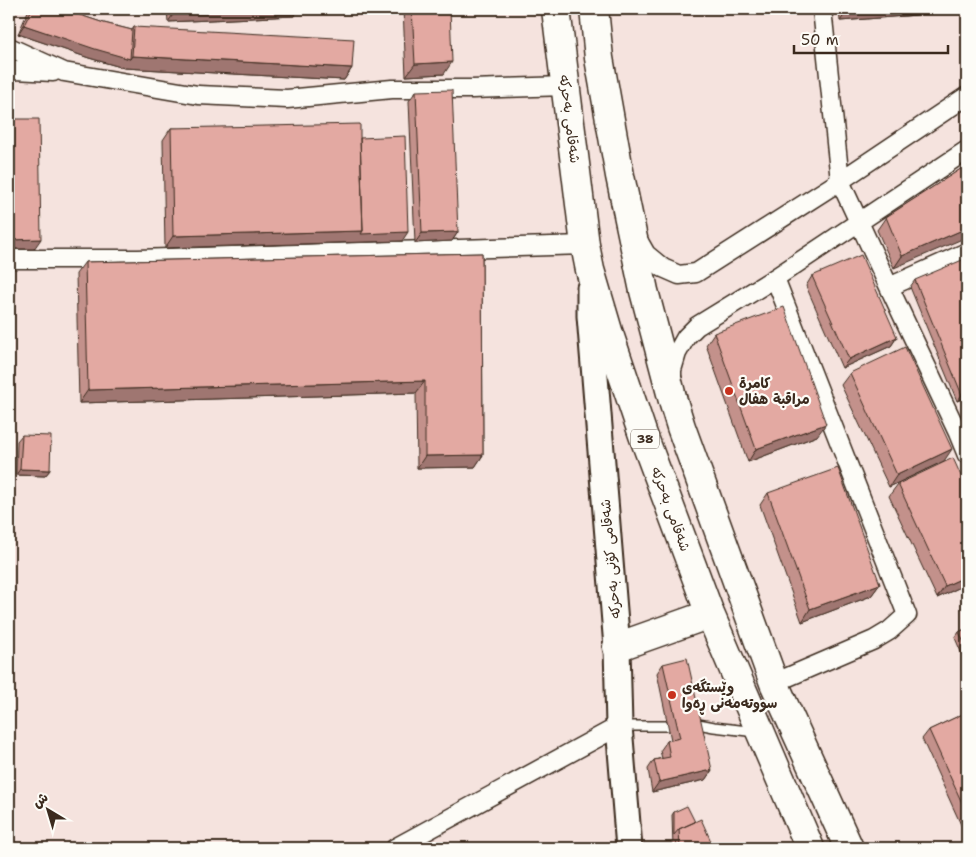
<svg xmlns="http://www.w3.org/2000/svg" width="976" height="857" font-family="'Shantell Sans','Playpen Sans Arabic',sans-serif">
  <rect width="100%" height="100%" fill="#f5e3de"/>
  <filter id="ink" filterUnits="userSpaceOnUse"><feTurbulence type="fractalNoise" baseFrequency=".02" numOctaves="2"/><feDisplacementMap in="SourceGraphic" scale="10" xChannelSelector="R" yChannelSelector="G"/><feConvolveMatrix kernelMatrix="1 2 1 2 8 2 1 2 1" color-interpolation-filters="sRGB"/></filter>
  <g filter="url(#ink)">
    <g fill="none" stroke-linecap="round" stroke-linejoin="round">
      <g stroke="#3b2a1e" stroke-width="12">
        <path id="lane" d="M 693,723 L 714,727 L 756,732
          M 621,726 L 668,726"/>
      </g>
      <g stroke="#3b2a1e" stroke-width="21">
        <path id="street" d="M 822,9 L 840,181 L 889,287 L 958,433 L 967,455
          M 9,47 L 64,72 L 198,95 L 287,99 L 392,89 L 472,89 L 566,86
          M 9,71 L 15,70 L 53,72
          M 638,240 L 646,254 L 663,268 L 679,275 L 696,273 L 840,181 L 967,96
          M 9,259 L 138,259 L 585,245
          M 889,287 L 967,252
          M 672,381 L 672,370 L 677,353 L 686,337 L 697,326 L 775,278 L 967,150
          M 774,683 L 874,640 L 889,631 L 907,615 L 775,278
          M 395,848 L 619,726"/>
      </g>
      <g stroke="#3b2a1e" stroke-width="29">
        <path id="secondary" d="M 590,288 L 590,316 L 617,647 L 619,726 L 629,848"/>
      </g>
      <g stroke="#3b2a1e" stroke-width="31">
        <path id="primary" d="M 556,9 L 585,245 L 590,270 L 608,331 L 643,435 L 710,614 L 810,848
          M 594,9 L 599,58 L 620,176 L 644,291 L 673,401 L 681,427 L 774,683 L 849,848
          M 617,647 L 710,614"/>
      </g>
      <use href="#lane" stroke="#fdfcf7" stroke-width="9"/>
      <use href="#street" stroke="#fdfcf7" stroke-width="18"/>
      <use href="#secondary" stroke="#fdfcf7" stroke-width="25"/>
      <use href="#primary" stroke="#fdfcf7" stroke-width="28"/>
    </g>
    <path fill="#c3918b" stroke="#3b2a1e" d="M 29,9 L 62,9 L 104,23 L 132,30 L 134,27 L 352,68 L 344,80 L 124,68 L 89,58 L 18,34 Z
      M 167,9 L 299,9 L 294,16 L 168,22 Z
      M 403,9 L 450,9 L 444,74 L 406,76 Z
      M 839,9 L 967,9 L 967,10 L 905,16 L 840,21 Z
      M 416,91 L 458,232 L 452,241 L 415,243 L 409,101 Z
      M 171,128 L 360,138 L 402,241 L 165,248 L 163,140 Z
      M 967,165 L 894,268 L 877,230 L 886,217 Z
      M 482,253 L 483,455 L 475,467 L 417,468 L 416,393 L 79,403 L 76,274 L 85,262 Z
      M 812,276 L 897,337 L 891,346 L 842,368 L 806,286 Z
      M 915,280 L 967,397 L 957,401 L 910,287 Z
      M 714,333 L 817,436 L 748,462 L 706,345 Z
      M 850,373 L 944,461 L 889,487 L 841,385 Z
      M 22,435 L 50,470 L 45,476 L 16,475 L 17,441 Z
      M 898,484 L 967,489 L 967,584 L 937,598 L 889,496 Z
      M 768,493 L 880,584 L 871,596 L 802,622 L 760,505 Z
      M 967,628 L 967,666 L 955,638 L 959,632 Z
      M 663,664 L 712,770 L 705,780 L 652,792 L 648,769 L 654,760 L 662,758 L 660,751 L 667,741 L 671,740 L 657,673 Z
      M 967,712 L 967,838 L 922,739 L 929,730 Z
      M 674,812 L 695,822 L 714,848 L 673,848 L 672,815 Z"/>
    <path fill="#9f7671" stroke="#3b2a1e" d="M 193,9 L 299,9 L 294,16 L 168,22 L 176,10 Z
      M 917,9 L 967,9 L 967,10 L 905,16 L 840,21 L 845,14 Z
      M 24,25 L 130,59 L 132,56 L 352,68 L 344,80 L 124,68 L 89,58 L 18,34 Z
      M 452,62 L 444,74 L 406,76 L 415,64 Z
      M 967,228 L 967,237 L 894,268 L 902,256 Z
      M 363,231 L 408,232 L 402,241 L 165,248 L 173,236 Z
      M 458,232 L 452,241 L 415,243 L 422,233 Z
      M 41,239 L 34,249 L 9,249 L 9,240 Z
      M 897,337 L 891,346 L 842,368 L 849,359 Z
      M 425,381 L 416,393 L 79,403 L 88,390 Z
      M 967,392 L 967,397 L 957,401 L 962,395 Z
      M 826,424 L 817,436 L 748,462 L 756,449 Z
      M 952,449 L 944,461 L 889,487 L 897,475 Z
      M 483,455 L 475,467 L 417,468 L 425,456 Z
      M 20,469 L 50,470 L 45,476 L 16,475 Z
      M 967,576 L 967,584 L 937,598 L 945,586 Z
      M 880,584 L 871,596 L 802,622 L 810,609 Z
      M 712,770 L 705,780 L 652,792 L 659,782 Z"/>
    <path fill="#e3a9a2" stroke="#3b2a1e" d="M 32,9 L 62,9 L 104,23 L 132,30 L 130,59 L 95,49 L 24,25 Z
      M 412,9 L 450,9 L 452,62 L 415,64 Z
      M 844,9 L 917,9 L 845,14 Z
      M 134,27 L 354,39 L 352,68 L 132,56 Z
      M 452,90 L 458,232 L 422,233 L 416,91 Z
      M 9,119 L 39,119 L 41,239 L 9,240 Z
      M 360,124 L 360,135 L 363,231 L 173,236 L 171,128 Z
      M 405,136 L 408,232 L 361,234 L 363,231 L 360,138 Z
      M 967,165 L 967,228 L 902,256 L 886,217 Z
      M 482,253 L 483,455 L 425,456 L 425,381 L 88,390 L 85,262 Z
      M 861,255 L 897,337 L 849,359 L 812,276 Z
      M 967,258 L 967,392 L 962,395 L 915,280 Z
      M 784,307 L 826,424 L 756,449 L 714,333 Z
      M 905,347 L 952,449 L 897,475 L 850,373 Z
      M 22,435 L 51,436 L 50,470 L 20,469 Z
      M 953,458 L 967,489 L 967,576 L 945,586 L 898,484 Z
      M 838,468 L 880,584 L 810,609 L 768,493 Z
      M 967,628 L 967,649 L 959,632 Z
      M 687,658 L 712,770 L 659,782 L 654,760 L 670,757 L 667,741 L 680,738 L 663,664 Z
      M 967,712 L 967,814 L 929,730 Z
      M 687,806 L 695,822 L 679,829 L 674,835 L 674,812 Z
      M 701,819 L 714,848 L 680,848 L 679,829 Z"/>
  </g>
  <g fill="#c8321e" stroke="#fdfcf7" stroke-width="2">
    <circle cx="729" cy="391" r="5"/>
    <circle cx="672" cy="695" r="5"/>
  </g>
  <g text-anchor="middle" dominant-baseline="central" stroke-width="4.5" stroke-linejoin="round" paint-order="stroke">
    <rect fill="#fdfcf7" stroke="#75695f" stroke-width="1" x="631" y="429.5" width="28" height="19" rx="4"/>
    <g font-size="12" font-weight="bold" fill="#3b2a1e">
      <text x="645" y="439">38</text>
    </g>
    <g font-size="14" fill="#3b2a1e" stroke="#fdfcf7">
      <text transform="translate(570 119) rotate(83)">شەقامی بەحرکە</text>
      <text transform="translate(671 509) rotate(70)">شەقامی بەحرکە</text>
      <text transform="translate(610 559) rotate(-95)">شەقامی کۆنی بەحرکە</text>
    </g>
    <g font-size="14" font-weight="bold" fill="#3b2a1e" stroke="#fdfcf7" text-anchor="start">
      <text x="739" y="383">كامرة<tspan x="739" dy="16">مراقبة هفال</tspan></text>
      <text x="682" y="687">وێستگەی<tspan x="682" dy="16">سووتەمەنی ڕەوا</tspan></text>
    </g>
  </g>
  <rect width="976" height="857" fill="none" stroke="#fdfcf7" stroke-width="30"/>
  <rect x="15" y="15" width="946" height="827" fill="none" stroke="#3b2a1e" stroke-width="2" filter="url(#ink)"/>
  <g transform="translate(48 810) rotate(322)" stroke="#fdfcf7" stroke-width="4" paint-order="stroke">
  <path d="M0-4L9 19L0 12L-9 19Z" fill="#3b2a1e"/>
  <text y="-8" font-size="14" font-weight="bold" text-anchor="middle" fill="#3b2a1e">ش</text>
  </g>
  <path d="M794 45v8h154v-8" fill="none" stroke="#3b2a1e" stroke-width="2.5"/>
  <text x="801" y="45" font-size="15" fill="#3b2a1e" stroke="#fdfcf7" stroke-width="4" paint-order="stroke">50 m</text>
</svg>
